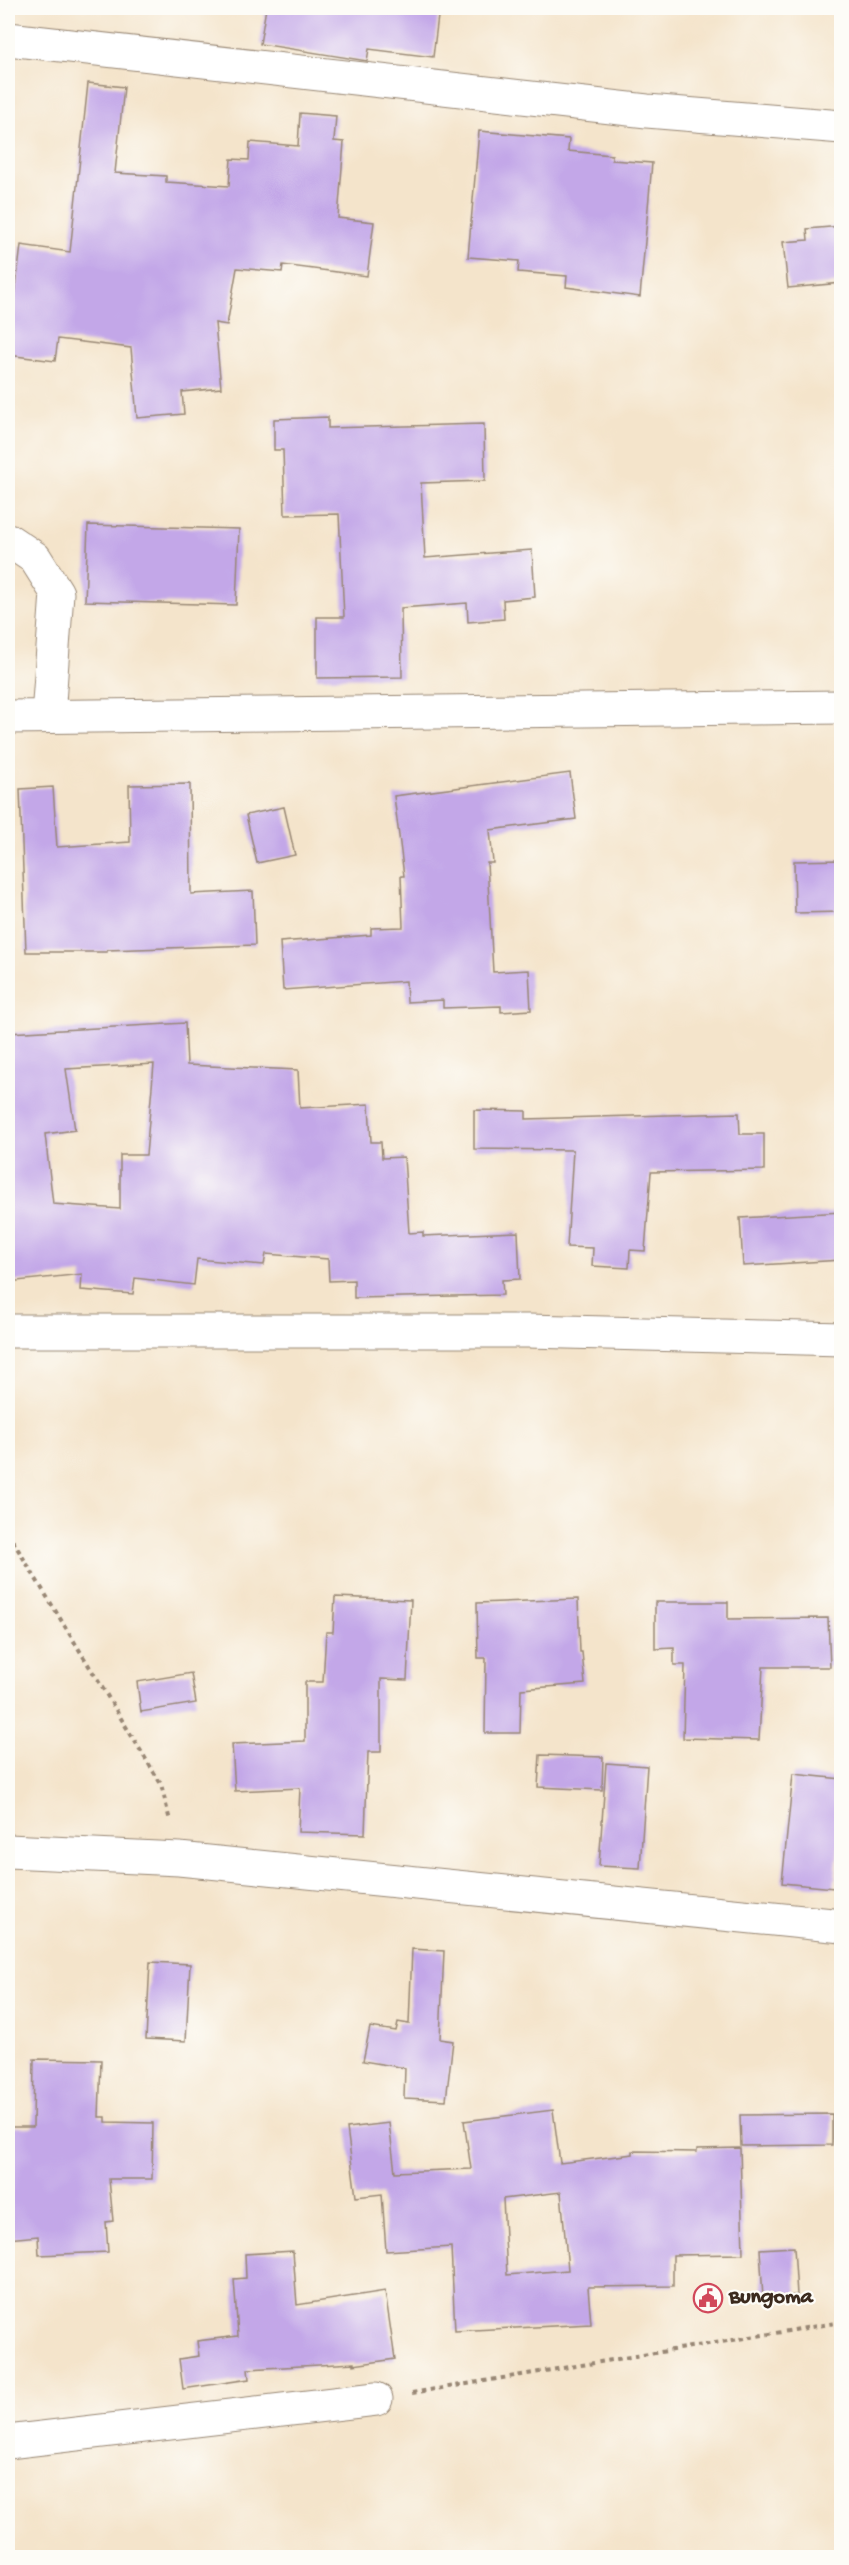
<svg xmlns="http://www.w3.org/2000/svg" width="849" height="2565" font-family="'Gochi Hand',sans-serif">
  <rect width="100%" height="100%" fill="#fdfcf7"/>
  <filter id="ink" filterUnits="userSpaceOnUse"><feTurbulence type="fractalNoise" baseFrequency=".0167" numOctaves="2"/><feDisplacementMap in="SourceGraphic" scale="12" xChannelSelector="R" yChannelSelector="G"/><feConvolveMatrix kernelMatrix="1 2 1 2 8 2 1 2 1" color-interpolation-filters="sRGB"/></filter>
  <filter id="wash" filterUnits="userSpaceOnUse"><feTurbulence type="fractalNoise" baseFrequency=".008" numOctaves="4" result="noise"/><feDisplacementMap in="SourceGraphic" scale="24" xChannelSelector="R" yChannelSelector="G"/><feGaussianBlur stdDeviation="1.35" result="paint"/><feColorMatrix in="noise" values="0 0 0 0 0 0 0 0 0 0 0 0 0 0 0 0 0 1.4 0 .05"/><feComposite in="paint" operator="in"/></filter>
  <g filter="url(#wash)">
    <rect width="100%" height="100%" fill="#f4e4cb"/>
    <g id="blocks">
      <path fill="#c3a7e8" fill-rule="evenodd" d="M 266,8 L 439,8 L 433,57 L 369,49 L 367,61 L 260,44 Z
        M 88,83 L 124,87 L 115,173 L 166,176 L 166,182 L 229,186 L 231,159 L 249,160 L 250,142 L 298,146 L 300,113 L 336,116 L 334,141 L 344,142 L 338,218 L 374,222 L 367,276 L 283,265 L 282,272 L 237,268 L 227,325 L 215,323 L 221,388 L 182,392 L 184,414 L 137,418 L 131,348 L 58,339 L 55,361 L 8,355 L 21,245 L 70,252 Z
        M 479,131 L 569,139 L 568,151 L 612,155 L 612,160 L 652,163 L 640,297 L 566,287 L 567,276 L 518,272 L 519,261 L 468,257 Z
        M 842,226 L 842,283 L 788,288 L 783,242 L 808,240 L 807,229 Z
        M 328,417 L 328,428 L 484,424 L 485,481 L 421,483 L 425,558 L 532,550 L 535,597 L 503,600 L 504,619 L 468,622 L 467,603 L 401,608 L 402,677 L 317,678 L 317,617 L 344,617 L 339,514 L 285,515 L 283,450 L 274,450 L 274,419 Z
        M 88,525 L 239,529 L 236,605 L 85,601 Z
        M 570,773 L 576,819 L 490,830 L 493,863 L 487,863 L 493,972 L 529,970 L 531,1010 L 501,1012 L 501,1006 L 443,1008 L 443,1000 L 407,1002 L 406,981 L 283,990 L 280,942 L 371,935 L 371,928 L 403,927 L 401,876 L 404,876 L 394,796 Z
        M 190,784 L 191,894 L 253,891 L 255,945 L 107,950 L 107,952 L 26,952 L 20,789 L 53,787 L 57,847 L 130,842 L 129,785 Z
        M 284,807 L 295,855 L 257,863 L 246,815 Z
        M 842,860 L 842,912 L 795,913 L 794,861 Z
        M 185,1023 L 187,1065 L 298,1070 L 300,1108 L 369,1104 L 371,1142 L 381,1142 L 382,1158 L 404,1157 L 409,1233 L 423,1232 L 423,1236 L 518,1232 L 520,1279 L 502,1280 L 503,1295 L 354,1298 L 354,1280 L 329,1281 L 328,1259 L 266,1254 L 264,1265 L 197,1259 L 194,1285 L 135,1278 L 133,1294 L 81,1290 L 82,1274 L 8,1282 L 8,1033 ZM 154,1064 L 146,1155 L 120,1155 L 120,1209 L 53,1204 L 45,1134 L 75,1130 L 66,1069 Z
        M 474,1110 L 526,1111 L 526,1119 L 739,1113 L 740,1134 L 764,1134 L 764,1170 L 651,1172 L 645,1251 L 630,1250 L 629,1268 L 592,1266 L 593,1248 L 567,1247 L 573,1150 L 474,1149 Z
        M 842,1212 L 842,1260 L 743,1266 L 740,1218 Z
        M 335,1597 L 411,1600 L 407,1680 L 381,1679 L 381,1752 L 368,1752 L 365,1834 L 298,1832 L 300,1788 L 235,1791 L 232,1744 L 305,1741 L 305,1682 L 323,1682 L 326,1632 L 333,1632 Z
        M 578,1599 L 580,1652 L 582,1652 L 585,1684 L 521,1689 L 520,1733 L 485,1733 L 486,1658 L 478,1658 L 477,1603 Z
        M 655,1602 L 728,1602 L 728,1619 L 828,1618 L 830,1667 L 763,1667 L 759,1740 L 683,1738 L 685,1665 L 674,1665 L 674,1648 L 655,1649 Z
        M 191,1673 L 196,1703 L 141,1712 L 137,1682 Z
        M 540,1755 L 603,1757 L 602,1790 L 538,1787 Z
        M 606,1763 L 647,1766 L 640,1868 L 599,1866 Z
        M 793,1774 L 842,1779 L 842,1812 L 834,1888 L 782,1883 Z
        M 412,1949 L 444,1951 L 440,2039 L 453,2041 L 446,2100 L 404,2098 L 405,2068 L 363,2061 L 370,2027 L 396,2031 L 398,2022 L 409,2024 Z
        M 150,1962 L 190,1964 L 186,2041 L 146,2039 Z
        M 34,2059 L 101,2060 L 99,2117 L 106,2117 L 106,2122 L 153,2123 L 152,2179 L 109,2179 L 113,2221 L 106,2222 L 108,2252 L 39,2255 L 38,2236 L 8,2239 L 8,2127 L 33,2127 Z
        M 553,2110 L 560,2163 L 633,2154 L 633,2151 L 697,2152 L 697,2149 L 740,2148 L 743,2254 L 673,2255 L 673,2286 L 588,2287 L 591,2324 L 455,2331 L 451,2247 L 386,2251 L 382,2194 L 356,2197 L 347,2128 L 389,2123 L 395,2172 L 471,2169 L 464,2121 ZM 561,2192 L 568,2270 L 507,2275 L 503,2199 Z
        M 832,2114 L 832,2145 L 741,2146 L 740,2115 Z
        M 794,2247 L 797,2295 L 763,2298 L 760,2249 Z
        M 293,2251 L 297,2305 L 385,2291 L 395,2359 L 354,2365 L 354,2363 L 248,2369 L 249,2379 L 183,2389 L 179,2359 L 199,2356 L 197,2341 L 238,2336 L 234,2279 L 246,2278 L 245,2254 Z"/>
    </g>
  </g>
  <g filter="url(#ink)">
    <use href="#blocks" fill-opacity="0" stroke="#988774" stroke-width="1.5"/>
    <g fill="none" stroke-linecap="round" stroke-linejoin="round">
      <g stroke="#988774" stroke-width="35">
        <path id="minor" d="M 8,39 L 647,111 L 842,127
          M 8,540 L 35,558 L 57,593 L 48,716
          M 8,717 L 842,707
          M 8,1331 L 528,1331 L 842,1339
          M 8,1851 L 179,1859 L 842,1926
          M 8,2442 L 376,2399"/>
      </g>
      <path stroke="#988774" stroke-width="4" stroke-dasharray="4.5 4.5" stroke-linecap="butt" d="M 8,1533 L 161,1784 L 170,1821
        M 412,2393 L 842,2322"/>
      <use href="#minor" stroke="#fff" stroke-width="33"/>
    </g>
  </g>
  <defs>
    <g id="civic-ring" transform="scale(1.5)"><circle r="9.5" fill="#fdfcf7" stroke="#d1495b" stroke-width="1.5"/><path d="M-.6-6.5H3V-4.5H.6V-3L4-1V1h2V6H-6V1h2V-1L-.6-3ZM-1.2 2.5V6h2.4V2.5Z" fill="#d1495b"/></g>
  </defs>
  <g fill-rule="evenodd">
    <use href="#civic-ring" x="708" y="2298"/>
  </g>
  <g text-anchor="middle" dominant-baseline="central" stroke-width="4.5" stroke-linejoin="round" paint-order="stroke">
    <g font-size="22" font-weight="bold" fill="#3b2a1e" stroke="#fdfcf7" text-anchor="start">
      <text x="729" y="2298">Bungoma</text>
    </g>
  </g>
  <rect width="849" height="2565" fill="none" stroke="#fdfcf7" stroke-width="30"/>
</svg>
